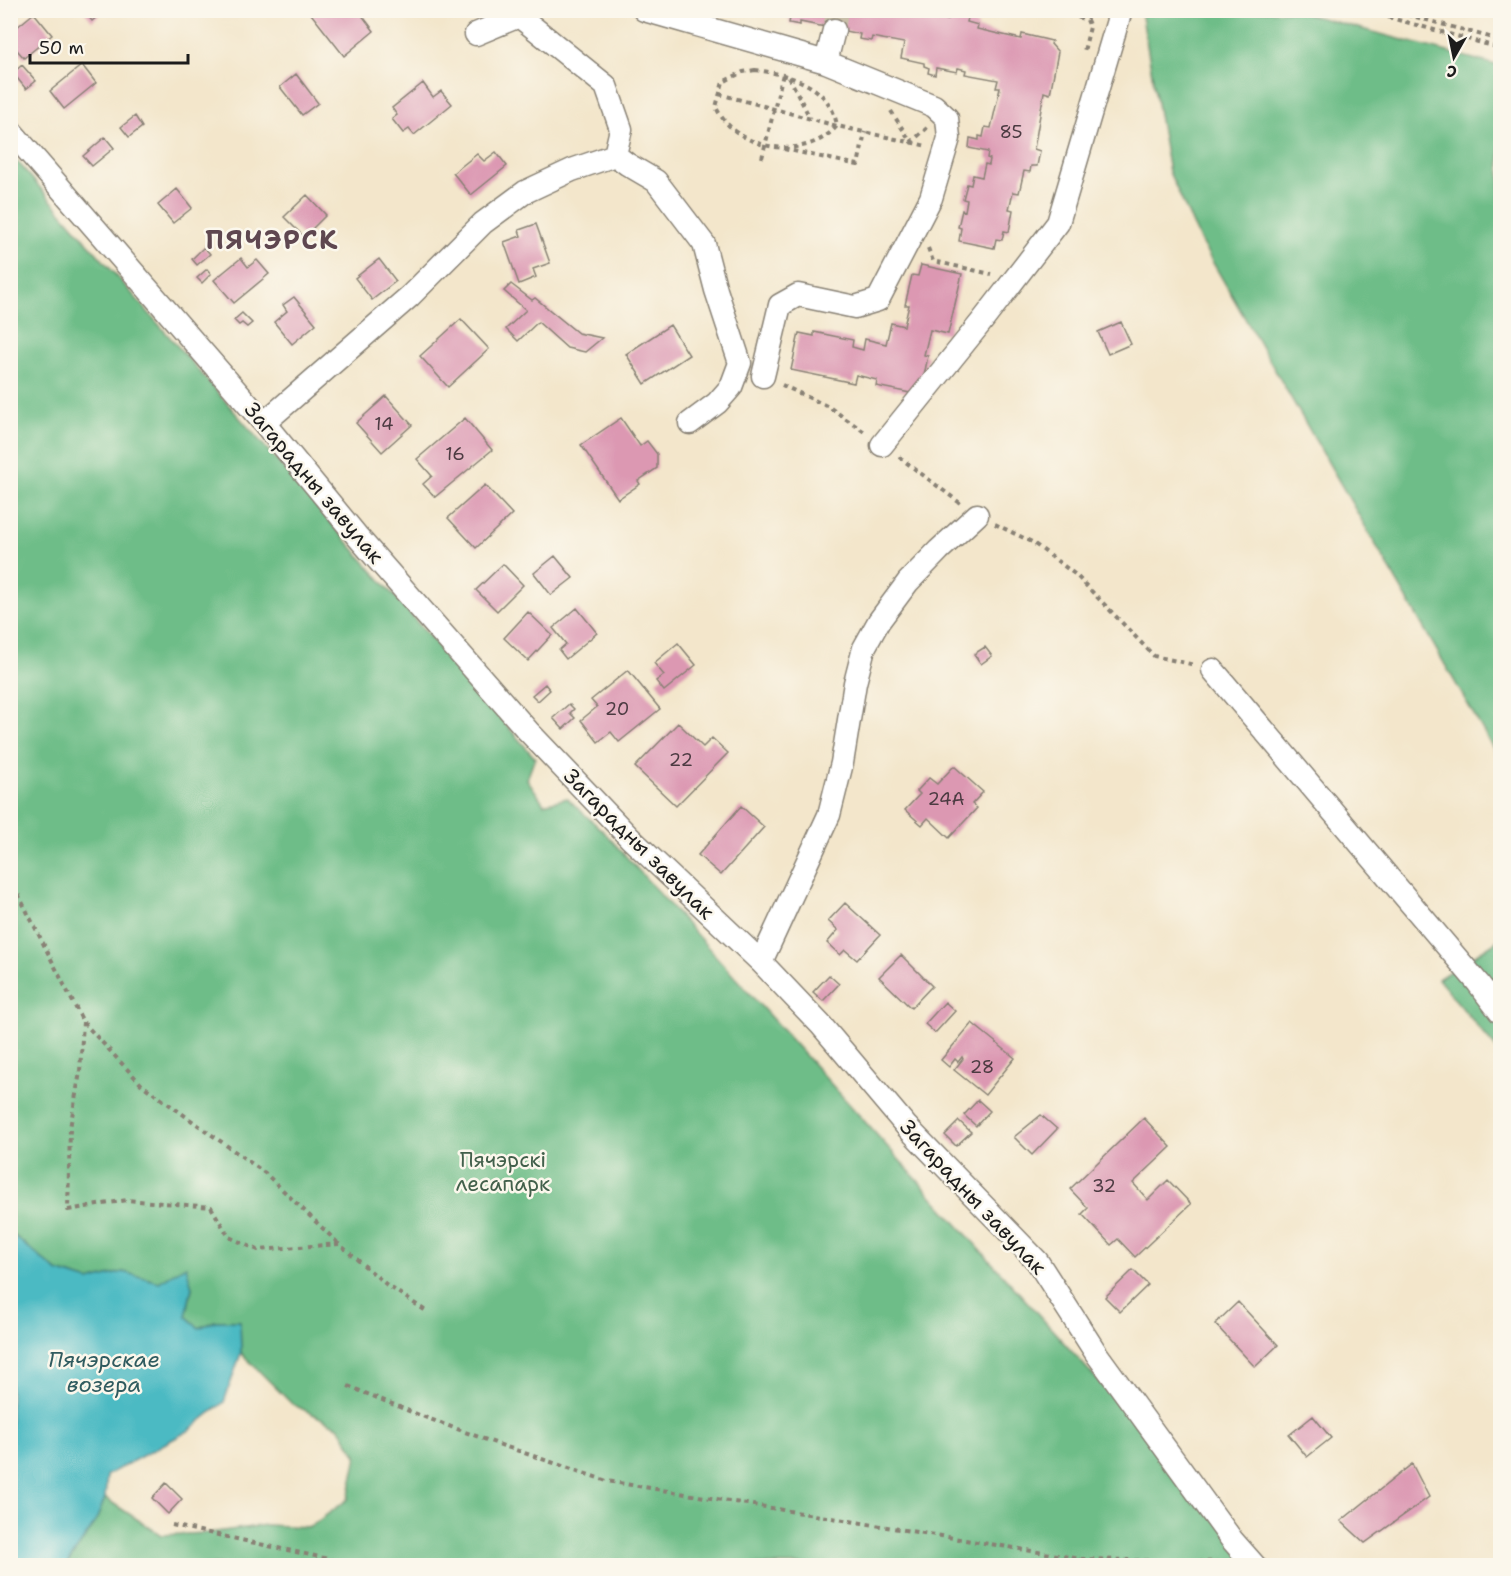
<svg xmlns="http://www.w3.org/2000/svg" width="1511" height="1576" font-family="'Shantell Sans',sans-serif">
  <rect width="100%" height="100%" fill="#fbf7ec"/>
  <filter id="ink" filterUnits="userSpaceOnUse"><feTurbulence type="fractalNoise" baseFrequency=".0167" numOctaves="2"/><feDisplacementMap in="SourceGraphic" scale="12" xChannelSelector="R" yChannelSelector="G"/><feConvolveMatrix kernelMatrix="1 2 1 2 8 2 1 2 1" color-interpolation-filters="sRGB"/></filter>
  <filter id="wash" filterUnits="userSpaceOnUse"><feTurbulence type="fractalNoise" baseFrequency=".008" numOctaves="4" result="noise"/><feDisplacementMap in="SourceGraphic" scale="24" xChannelSelector="R" yChannelSelector="G"/><feGaussianBlur stdDeviation="1.35" result="paint"/><feColorMatrix in="noise" values="0 0 0 0 0 0 0 0 0 0 0 0 0 0 0 0 0 1.4 0 .05"/><feComposite in="paint" operator="in"/></filter>
  <g filter="url(#wash)">
    <rect width="100%" height="100%" fill="#f3e6cb"/>
    <path fill="#6ebd88" stroke="#456c52" stroke-width="1.5" d="M 1141,11 L 1295,11 L 1500,66 L 1500,760 L 1201,242 L 1169,172 Z
      M 10,153 L 535,758 L 527,779 L 544,804 L 567,798 L 605,833 L 1264,1565 L 66,1565 L 95,1523 L 105,1498 L 161,1535 L 208,1533 L 266,1525 L 310,1527 L 348,1499 L 357,1456 L 339,1427 L 292,1404 L 241,1353 L 240,1321 L 215,1321 L 199,1328 L 186,1316 L 192,1288 L 159,1282 L 123,1272 L 89,1281 L 57,1271 L 11,1233 Z
      M 1500,939 L 1500,1053 L 1438,979 Z"/>
    <path fill="#4cbac3" stroke="#346b70" stroke-width="1.5" d="M 10,1233 L 57,1271 L 89,1281 L 123,1272 L 159,1282 L 186,1266 L 192,1287 L 186,1316 L 199,1328 L 215,1321 L 240,1321 L 241,1353 L 224,1402 L 188,1431 L 107,1475 L 105,1498 L 95,1523 L 66,1565 L 11,1565 Z"/>
    <g id="blocks">
      <path fill="#dc98b2" d="M 83,10 L 105,10 L 92,21 Z
        M 308,10 L 358,10 L 374,31 L 344,56 Z
        M 757,10 L 916,10 L 916,13 L 948,20 L 949,14 L 968,17 L 967,22 L 978,25 L 977,29 L 1021,39 L 1022,34 L 1052,41 L 1051,44 L 1058,52 L 1050,94 L 1044,92 L 1034,149 L 1040,151 L 1037,166 L 1031,166 L 1030,172 L 1024,171 L 1019,193 L 1013,192 L 1009,209 L 1013,210 L 1009,232 L 1004,231 L 1002,240 L 996,239 L 994,248 L 959,241 L 961,228 L 958,227 L 962,210 L 965,211 L 967,200 L 963,199 L 967,184 L 971,185 L 973,175 L 982,177 L 985,164 L 989,165 L 990,159 L 987,158 L 988,152 L 969,148 L 970,138 L 979,140 L 979,136 L 983,137 L 985,127 L 991,128 L 1000,88 L 996,88 L 998,80 L 965,74 L 966,70 L 958,68 L 957,72 L 936,68 L 935,75 L 928,73 L 929,68 L 924,66 L 924,63 L 901,58 L 904,43 L 872,37 L 871,41 L 859,39 L 860,34 L 800,22 L 800,25 L 789,23 L 790,18 Z
        M 34,13 L 52,35 L 24,58 L 10,42 L 10,33 Z
        M 22,65 L 36,81 L 26,89 L 13,73 Z
        M 82,65 L 96,83 L 64,109 L 50,91 Z
        M 296,74 L 318,103 L 302,115 L 280,87 Z
        M 423,83 L 433,97 L 441,91 L 452,104 L 414,135 L 409,129 L 403,133 L 392,119 L 397,115 L 392,108 Z
        M 135,116 L 142,127 L 129,137 L 121,127 Z
        M 105,137 L 114,148 L 92,166 L 83,156 Z
        M 496,152 L 507,166 L 471,195 L 453,173 L 477,154 L 484,161 Z
        M 177,189 L 192,208 L 173,223 L 158,205 Z
        M 307,195 L 326,215 L 304,237 L 284,217 Z
        M 536,224 L 550,263 L 533,269 L 536,277 L 519,284 L 504,242 L 521,236 L 519,230 Z
        M 204,247 L 210,254 L 197,265 L 192,259 Z
        M 241,258 L 248,267 L 257,260 L 269,274 L 234,303 L 214,280 Z
        M 379,259 L 396,281 L 372,300 L 355,278 Z
        M 921,265 L 962,274 L 948,334 L 930,330 L 924,355 L 928,356 L 920,395 L 876,386 L 877,380 L 856,375 L 854,383 L 791,370 L 799,333 L 814,336 L 814,332 L 853,340 L 852,347 L 863,350 L 865,339 L 886,344 L 891,323 L 904,326 L 909,305 L 905,305 L 912,275 L 918,276 Z
        M 207,269 L 211,274 L 202,283 L 197,278 Z
        M 511,284 L 532,300 L 535,298 L 578,333 L 602,338 L 585,352 L 567,348 L 538,322 L 518,341 L 506,329 L 526,310 L 504,291 Z
        M 294,297 L 316,324 L 292,344 L 274,322 L 287,311 L 283,305 Z
        M 242,313 L 252,323 L 247,327 L 242,323 L 239,325 L 234,320 Z
        M 461,319 L 489,349 L 448,387 L 420,356 Z
        M 1121,322 L 1131,344 L 1108,354 L 1098,332 Z
        M 670,325 L 689,355 L 645,384 L 626,354 Z
        M 386,396 L 412,425 L 382,452 L 356,423 Z
        M 465,418 L 492,450 L 435,497 L 423,484 L 432,476 L 417,459 Z
        M 621,418 L 640,446 L 647,441 L 657,454 L 657,468 L 638,481 L 640,484 L 618,499 L 581,445 Z
        M 485,485 L 512,514 L 476,548 L 448,518 Z
        M 555,556 L 573,578 L 551,595 L 534,573 Z
        M 503,564 L 523,585 L 497,611 L 476,590 Z
        M 577,608 L 597,633 L 566,659 L 559,650 L 566,644 L 553,628 Z
        M 528,612 L 552,635 L 528,661 L 504,638 Z
        M 678,643 L 696,665 L 664,691 L 656,681 L 664,675 L 654,663 Z
        M 985,647 L 992,656 L 981,664 L 974,654 Z
        M 628,670 L 660,709 L 619,742 L 611,732 L 598,742 L 581,720 L 597,707 L 591,700 Z
        M 545,684 L 550,690 L 538,701 L 532,695 Z
        M 569,704 L 574,709 L 570,713 L 575,718 L 563,729 L 553,718 Z
        M 678,723 L 703,747 L 712,738 L 728,753 L 676,806 L 635,767 Z
        M 954,766 L 983,792 L 972,804 L 977,808 L 949,838 L 928,818 L 922,825 L 905,810 L 920,794 L 917,791 L 929,778 L 937,784 Z
        M 741,806 L 764,827 L 721,875 L 698,855 Z
        M 845,903 L 880,935 L 857,960 L 845,950 L 840,955 L 827,943 L 838,930 L 828,921 Z
        M 901,955 L 932,986 L 911,1008 L 879,977 Z
        M 829,975 L 839,984 L 823,1001 L 813,992 Z
        M 945,1002 L 955,1011 L 935,1033 L 925,1024 Z
        M 972,1023 L 1015,1058 L 985,1095 L 954,1070 L 963,1059 L 962,1057 L 958,1062 L 955,1059 L 949,1067 L 941,1060 Z
        M 978,1100 L 990,1111 L 976,1126 L 964,1115 Z
        M 1041,1115 L 1057,1129 L 1032,1155 L 1014,1137 Z
        M 1144,1118 L 1171,1147 L 1133,1183 L 1148,1200 L 1168,1180 L 1191,1204 L 1135,1257 L 1118,1239 L 1111,1245 L 1082,1214 L 1088,1208 L 1070,1189 Z
        M 959,1121 L 971,1132 L 956,1146 L 945,1135 Z
        M 1133,1270 L 1148,1285 L 1120,1312 L 1105,1297 Z
        M 1238,1302 L 1278,1345 L 1255,1367 L 1215,1324 Z
        M 1313,1416 L 1331,1438 L 1307,1457 L 1289,1435 Z
        M 1412,1464 L 1429,1497 L 1365,1543 L 1341,1521 Z
        M 166,1483 L 182,1499 L 168,1514 L 152,1498 Z"/>
    </g>
  </g>
  <g filter="url(#ink)">
    <use href="#blocks" fill-opacity="0" stroke="#888174" stroke-width="1.5"/>
    <g fill="none" stroke-linecap="round" stroke-linejoin="round">
      <path stroke="#c8bea8" stroke-width="22" stroke-dasharray="22 11" stroke-linecap="butt" d="M 834,30 L 837,10"/>
      <g stroke="#888174" stroke-width="25">
        <path id="minor" d="M 644,10 L 826,62 L 934,106 L 947,118 L 949,138 L 931,198 L 878,300 L 855,307 L 798,295 L 780,305 L 763,376
          M 826,62 L 834,30
          M 10,130 L 264,423 L 357,536 L 528,731 L 630,838 L 761,962 L 821,1025 L 907,1127 L 1037,1261 L 1096,1353 L 1232,1540 L 1255,1566
          M 615,155 L 627,164 L 656,181 L 704,244 L 716,290 L 740,363 L 731,387 L 717,403 L 690,423
          M 264,423 L 410,296 L 483,223 L 525,192 L 572,170 L 615,155 L 621,129 L 606,86 L 519,16 L 476,34
          M 882,445 L 983,320 L 1058,223 L 1121,10
          M 1213,670 L 1478,983 L 1500,1012
          M 761,962 L 829,815 L 842,763 L 855,683 L 864,648 L 879,621 L 908,582 L 939,550 L 977,515"/>
      </g>
      <path stroke="#888174" stroke-width="4" stroke-dasharray="4.5 4.5" stroke-linecap="butt" d="M 1052,10 L 1087,20 L 1090,27 L 1084,51
        M 1362,10 L 1500,48
        M 1390,10 L 1500,40
        M 755,70 C 790,74 831,86 837,126 C 805,163 735,150 716,107 L 723,82 L 743,72 Z
        M 789,77 L 810,118
        M 719,94 L 837,126 L 927,146
        M 891,111 L 911,142 L 927,128
        M 784,149 L 858,165 L 865,132
        M 762,158 L 783,74
        M 928,248 L 933,261 L 991,274
        M 782,385 L 829,407 L 866,433
        M 899,457 L 960,503
        M 995,524 L 1032,542 L 1076,575 L 1154,656 L 1195,665
        M 10,878 L 83,1022 L 142,1085 L 265,1173 L 339,1244
        M 83,1022 L 80,1072 L 70,1128 L 68,1210 L 127,1200 L 211,1207 L 229,1237 L 258,1250 L 339,1244 L 387,1285 L 426,1311
        M 348,1386 L 419,1415 L 495,1443 L 607,1481 L 1081,1559 L 1224,1562
        M 172,1525 L 347,1563 L 368,1566
        M 1063,1566 L 1080,1559"/>
      <use href="#minor" stroke="#fff" stroke-width="22"/>
    </g>
  </g>
  <g text-anchor="middle" dominant-baseline="central" stroke-width="5" stroke-linejoin="round" paint-order="stroke">
    <g font-size="18" fill="#4c3b42">
      <text x="1011" y="132">85</text>
      <text x="384" y="424">14</text>
      <text x="455" y="454">16</text>
      <text x="617" y="709">20</text>
      <text x="681" y="760">22</text>
      <text x="946" y="799">24А</text>
      <text x="982" y="1067">28</text>
      <text x="1104" y="1186">32</text>
    </g>
    <g font-size="21" fill="#1c1c1c" stroke="#fbf7ec">
      <text transform="translate(314 483) rotate(50)">Загарадны завулак</text>
      <text transform="translate(639 844) rotate(45)">Загарадны завулак</text>
      <text transform="translate(973 1197) rotate(47)">Загарадны завулак</text>
    </g>
    <g font-size="21" fill="#42604b" stroke="#fbf7ec">
      <text x="503" y="1160">Пячэрскі<tspan x="503" dy="24">лесапарк</tspan></text>
    </g>
    <g font-size="22" font-style="italic" fill="#2f5b5f" stroke="#fbf7ec">
      <text x="104" y="1359">Пячэрскае<tspan x="104" dy="25">возера</tspan></text>
    </g>
    <g font-size="27" font-weight="bold" letter-spacing="1.5" fill="#5f4750" stroke="#fbf7ec">
      <text x="272" y="239">ПЯЧЭРСК</text>
    </g>
  </g>
  <rect width="1511" height="1576" fill="none" stroke="#fbf7ec" stroke-width="36"/>
  <g transform="translate(1454 57) rotate(189)" stroke="#fbf7ec" stroke-width="4.5" paint-order="stroke">
  <path d="M0-4.5L10 22L0 15L-10 22Z" fill="#1c1c1c"/>
  <text y="-9" font-size="16" font-weight="bold" text-anchor="middle" fill="#1c1c1c">С</text>
  </g>
  <path d="M30 54v9h158v-9" fill="none" stroke="#1c1c1c" stroke-width="3"/>
  <text x="39" y="54" font-size="18" fill="#1c1c1c" stroke="#fbf7ec" stroke-width="4.5" paint-order="stroke">50 m</text>
</svg>
